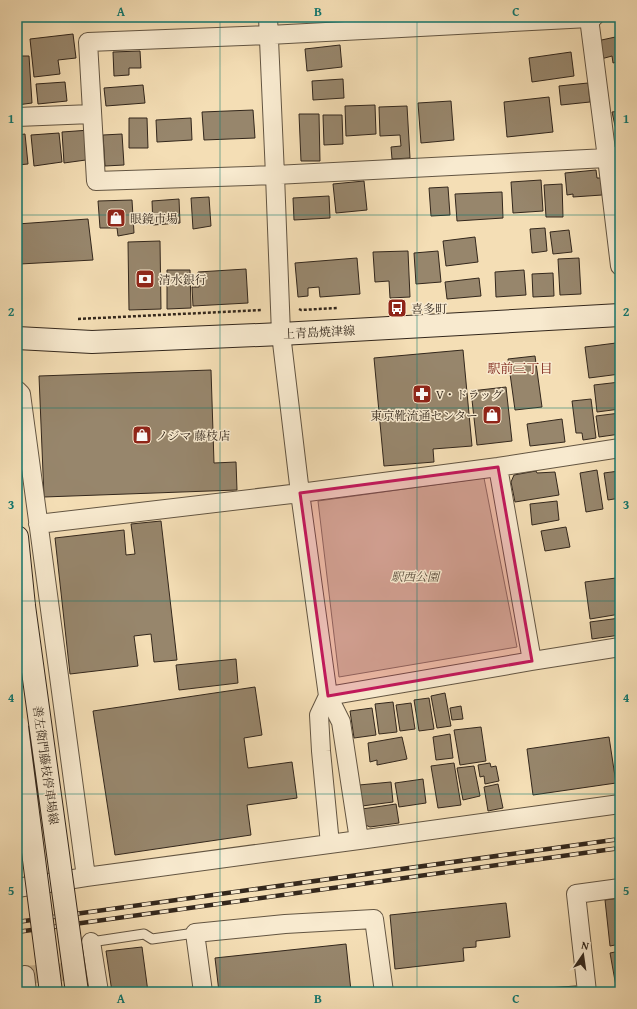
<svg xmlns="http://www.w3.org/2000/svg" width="637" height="1009" font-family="'Gentium Book Plus','Noto Serif JP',serif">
  <rect width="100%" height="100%" fill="#f4deb5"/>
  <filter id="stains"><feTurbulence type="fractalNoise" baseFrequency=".005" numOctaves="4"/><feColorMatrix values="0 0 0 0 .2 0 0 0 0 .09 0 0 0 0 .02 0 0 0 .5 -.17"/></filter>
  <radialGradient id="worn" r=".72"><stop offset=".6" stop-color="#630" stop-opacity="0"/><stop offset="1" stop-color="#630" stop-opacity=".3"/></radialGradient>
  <path fill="#d3bf9b" stroke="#83735c" d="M 484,478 L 517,647 L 339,677 L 318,501 Z"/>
  <path fill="#97866c" stroke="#33271c" d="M 17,17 L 46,17 L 47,20 L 17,21 Z
    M 73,34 L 76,58 L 58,60 L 60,74 L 34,77 L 30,39 Z
    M 620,36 L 620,61 L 613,63 L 612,56 L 601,59 L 597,41 Z
    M 340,45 L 342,67 L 307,71 L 305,49 Z
    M 140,51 L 141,68 L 129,68 L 129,75 L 114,76 L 113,52 Z
    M 571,52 L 574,76 L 532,82 L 529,58 Z
    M 17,56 L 29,56 L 32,103 L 17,105 Z
    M 343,79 L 344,98 L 313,100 L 312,81 Z
    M 65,82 L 67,101 L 38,104 L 36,84 Z
    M 588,83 L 590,102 L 561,105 L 559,86 Z
    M 143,85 L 145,103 L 106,106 L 104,88 Z
    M 549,97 L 553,132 L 507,137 L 504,102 Z
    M 451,101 L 454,140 L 421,143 L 418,103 Z
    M 375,105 L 376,134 L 346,136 L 345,106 Z
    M 407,106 L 410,158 L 392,159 L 391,147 L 401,146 L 400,135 L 380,136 L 379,107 Z
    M 253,110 L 255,138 L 204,140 L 202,112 Z
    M 620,111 L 620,139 L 618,139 L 612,112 Z
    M 299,114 L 319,114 L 320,161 L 301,161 Z
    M 323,115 L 342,115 L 343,144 L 324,145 Z
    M 129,118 L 147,118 L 148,148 L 129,148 Z
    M 191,118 L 192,140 L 157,142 L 156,120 Z
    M 90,130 L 93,159 L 64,163 L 62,132 Z
    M 59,133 L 62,162 L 34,166 L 31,135 Z
    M 25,134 L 28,164 L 17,165 L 17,135 Z
    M 122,134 L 124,165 L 105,166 L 103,135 Z
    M 596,170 L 597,178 L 601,178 L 602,195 L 573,197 L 573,194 L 567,195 L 565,173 Z
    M 541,180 L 543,211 L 513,213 L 511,182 Z
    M 364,181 L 367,210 L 336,213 L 333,184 Z
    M 562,184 L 563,217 L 546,217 L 544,185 Z
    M 448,187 L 450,215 L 431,216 L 429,188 Z
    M 502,192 L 503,218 L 457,221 L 455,194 Z
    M 329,196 L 330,218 L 294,220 L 293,198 Z
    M 209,197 L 211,226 L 193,229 L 191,198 Z
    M 179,199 L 180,223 L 153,225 L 152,201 Z
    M 132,200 L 134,233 L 118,236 L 117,228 L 100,228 L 98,201 Z
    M 88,219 L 93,260 L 20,264 L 17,224 Z
    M 545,228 L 547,251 L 532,253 L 530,229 Z
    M 569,230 L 572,252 L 553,254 L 550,232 Z
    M 475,237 L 478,262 L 446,266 L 443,241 Z
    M 160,241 L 161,309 L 129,310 L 128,242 Z
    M 408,251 L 410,297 L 390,298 L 389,281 L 375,282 L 373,252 Z
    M 438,251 L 441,282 L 416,284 L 414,253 Z
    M 357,258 L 360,294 L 320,297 L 319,287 L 308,288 L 308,296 L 298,297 L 295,263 Z
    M 579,258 L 581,294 L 560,295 L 558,259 Z
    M 246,269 L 248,303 L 193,306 L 192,287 L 199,287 L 198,272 Z
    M 167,270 L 190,270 L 191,308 L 167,309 Z
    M 524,270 L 526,295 L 496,297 L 495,272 Z
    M 553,273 L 554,296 L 533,297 L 532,274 Z
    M 479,278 L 481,296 L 447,299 L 445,282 Z
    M 616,343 L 620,349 L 620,374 L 589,378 L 585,347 Z
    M 463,350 L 472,446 L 433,449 L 434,462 L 384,466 L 374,358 Z
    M 535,356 L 542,407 L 515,410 L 508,359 Z
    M 211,370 L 214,463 L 236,462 L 237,490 L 44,497 L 39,376 Z
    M 620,382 L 620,409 L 597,412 L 594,385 Z
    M 506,387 L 512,441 L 477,445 L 471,391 Z
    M 591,399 L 596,438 L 583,440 L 582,433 L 576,433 L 572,401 Z
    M 620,413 L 620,434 L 599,437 L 596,416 Z
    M 562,419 L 565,442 L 530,446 L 527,424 Z
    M 597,470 L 603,509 L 586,512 L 580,473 Z
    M 536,471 L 537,473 L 555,472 L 559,495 L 515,502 L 511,482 L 514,475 Z
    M 619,471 L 620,476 L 620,498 L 608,500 L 604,473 Z
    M 557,501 L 559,520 L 532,525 L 530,504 Z
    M 161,521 L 177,660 L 154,662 L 151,634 L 134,636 L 138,666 L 70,674 L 55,538 L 124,530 L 126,555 L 135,554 L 131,524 Z
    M 566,527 L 570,547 L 545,551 L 541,531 Z
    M 616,578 L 620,608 L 620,614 L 590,619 L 585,582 Z
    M 620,618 L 620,635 L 592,639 L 590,622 Z
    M 236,659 L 238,683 L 179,690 L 176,665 Z
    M 255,687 L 262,735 L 244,738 L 248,768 L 292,762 L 297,798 L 247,805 L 251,835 L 115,855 L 93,711 Z
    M 445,693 L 451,726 L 437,728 L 431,696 Z
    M 429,698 L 434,729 L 419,731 L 414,700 Z
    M 393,702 L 397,732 L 379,734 L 375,704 Z
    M 411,703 L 415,729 L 400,731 L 396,705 Z
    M 461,706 L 463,719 L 452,720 L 450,708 Z
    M 372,708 L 376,735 L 354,738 L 350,711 Z
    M 481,727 L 486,761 L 460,765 L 454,730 Z
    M 450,734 L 453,758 L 436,760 L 433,737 Z
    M 402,737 L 407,759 L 377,765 L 377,760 L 370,762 L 368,743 Z
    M 609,737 L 616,783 L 533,795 L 527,749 Z
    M 454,763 L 461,805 L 438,808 L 431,766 Z
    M 490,763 L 491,767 L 496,766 L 499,781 L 485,784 L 484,776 L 480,777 L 478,765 Z
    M 474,766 L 480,796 L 463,800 L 457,768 Z
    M 423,779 L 426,803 L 399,807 L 395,783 Z
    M 391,782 L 393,802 L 362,806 L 359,785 Z
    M 498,784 L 503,808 L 488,811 L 484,787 Z
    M 396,804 L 399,823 L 370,827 L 363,824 L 362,809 Z
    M 620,898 L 620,944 L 610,946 L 605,900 Z
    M 506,903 L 510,937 L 476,941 L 476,947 L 463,948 L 464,961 L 395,969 L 390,915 Z
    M 346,944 L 351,991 L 344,992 L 219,992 L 215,958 Z
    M 142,947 L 148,992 L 112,992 L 106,951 Z
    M 620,951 L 620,992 L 617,992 L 610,953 Z
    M 576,986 L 576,992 L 531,992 L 531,989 Z"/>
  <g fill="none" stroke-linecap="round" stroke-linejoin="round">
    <path stroke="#cdb996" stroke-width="18" stroke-dasharray="18 9" stroke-linecap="butt" d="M 25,975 L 88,970"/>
    <g stroke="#635542" stroke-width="11">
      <path id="lane" d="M 91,942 L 144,934 L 152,939 L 195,933"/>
    </g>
    <g stroke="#635542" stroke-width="20">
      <path id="street" d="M 268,17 L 275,175 L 281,334 L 300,493 L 328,696 L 341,722 L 359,840
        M 588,17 L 589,18 L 607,158 L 275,175 L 96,181 L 88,42 L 269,35 L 589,18 L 594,17
        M 17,117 L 92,114
        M 620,155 L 607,158 L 620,266
        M 17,390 L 21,394 L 86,877
        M 498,467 L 532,661
        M 38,524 L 300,493 L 498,467 L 620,448
        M 328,696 L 532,661 L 620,647
        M 328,696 L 319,715 L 321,751 L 330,844
        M 17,888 L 86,877 L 359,840 L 620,804
        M 91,942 L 99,992
        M 25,975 L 27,992
        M 203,992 L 195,933 L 285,924 L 374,919 L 384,992
        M 587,992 L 576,894 L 620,888"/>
    </g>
    <g stroke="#33271c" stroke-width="24">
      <path id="secondary" d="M 17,338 L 92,342 L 281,334 L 620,315
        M 17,537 L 24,606"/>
    </g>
    <path stroke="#33271c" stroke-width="2.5" stroke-dasharray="3 2" stroke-linecap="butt" d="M 299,309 L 301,310 L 337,308
      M 78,319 L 262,310"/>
    <use href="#lane" stroke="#f8eacf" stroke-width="9"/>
    <use href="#street" stroke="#f8eacf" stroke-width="18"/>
    <use href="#secondary" stroke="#f8eacf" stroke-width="22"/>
    <g stroke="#33271c" stroke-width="4.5">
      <path id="rail" d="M 17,922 L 620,839
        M 17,932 L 620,848"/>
    </g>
    <use href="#rail" stroke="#f8eacf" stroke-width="3" stroke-dasharray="9" stroke-linecap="butt"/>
    <g stroke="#33271c" stroke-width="24" stroke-linecap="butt">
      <path id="secondary-bridge" d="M 24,606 L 77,992
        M 17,727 L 51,992"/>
    </g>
    <use href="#secondary-bridge" stroke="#f8eacf" stroke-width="22"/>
  </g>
  <path fill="#c2185b" fill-opacity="0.2" stroke="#c2185b" stroke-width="3" stroke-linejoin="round" d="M 498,467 L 532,661 L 328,696 L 300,493 Z"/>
  <path fill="none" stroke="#0f766e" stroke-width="1" stroke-opacity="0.55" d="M 220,17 L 220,992M 417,17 L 417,992M 17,215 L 620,215M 17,408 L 620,408M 17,601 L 620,601M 17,794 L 620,794"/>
  <defs>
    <g id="shop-square" transform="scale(1)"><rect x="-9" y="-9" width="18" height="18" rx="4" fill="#8f2418" stroke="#f8eacf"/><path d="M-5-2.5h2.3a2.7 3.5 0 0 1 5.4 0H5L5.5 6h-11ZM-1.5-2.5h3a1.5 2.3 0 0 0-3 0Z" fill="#fff"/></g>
    <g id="bank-square" transform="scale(1)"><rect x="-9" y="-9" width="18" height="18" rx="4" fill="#8f2418" stroke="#f8eacf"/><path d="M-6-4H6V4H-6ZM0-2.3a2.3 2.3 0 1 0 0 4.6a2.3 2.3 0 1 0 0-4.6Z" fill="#fff"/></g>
    <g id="bus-square" transform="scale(1)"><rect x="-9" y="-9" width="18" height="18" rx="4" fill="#8f2418" stroke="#f8eacf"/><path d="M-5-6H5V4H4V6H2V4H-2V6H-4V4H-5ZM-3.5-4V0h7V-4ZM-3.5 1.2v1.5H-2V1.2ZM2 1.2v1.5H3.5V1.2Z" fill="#fff"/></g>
    <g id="pharmacy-square" transform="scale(1)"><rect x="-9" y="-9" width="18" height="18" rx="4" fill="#8f2418" stroke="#f8eacf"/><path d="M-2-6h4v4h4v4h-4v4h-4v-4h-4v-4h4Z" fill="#fff"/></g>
  </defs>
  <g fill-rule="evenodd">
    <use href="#shop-square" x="116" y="218"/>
    <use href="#bank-square" x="145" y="279"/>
    <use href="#bus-square" x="397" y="308"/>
    <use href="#pharmacy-square" x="422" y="394"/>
    <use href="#shop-square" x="492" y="415"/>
    <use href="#shop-square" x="142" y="435"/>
  </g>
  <g text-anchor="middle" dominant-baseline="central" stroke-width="3" stroke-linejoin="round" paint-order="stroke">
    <g font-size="12" fill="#33271c" stroke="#f8eacf" text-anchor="start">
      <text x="130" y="218">眼鏡市場</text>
      <text x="159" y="279">清水銀行</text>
      <text x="411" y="308">喜多町</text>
      <text x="436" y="394">V・ドラッグ</text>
      <text x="478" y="415" text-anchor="end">東京靴流通センター</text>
      <text x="156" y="435">ノジマ 藤枝店</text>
    </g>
    <g font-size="12" fill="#33271c" stroke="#f8eacf">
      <text transform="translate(319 332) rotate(-3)">上青島焼津線</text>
      <text transform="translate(46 765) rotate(82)">善左衛門藤枝停車場線</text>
    </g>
    <g font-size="12" font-style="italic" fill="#5b4d3c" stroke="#f8eacf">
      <text x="415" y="576">駅西公園</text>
    </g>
    <g font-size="13" fill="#7a1f14" stroke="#f8eacf">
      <text x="520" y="368">駅前三丁目</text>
    </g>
  </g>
  <rect width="637" height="1009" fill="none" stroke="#f4deb5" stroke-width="44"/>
  <g transform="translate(583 955) rotate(13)" stroke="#f8eacf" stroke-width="3" paint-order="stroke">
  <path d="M0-3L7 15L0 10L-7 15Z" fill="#33271c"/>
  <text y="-6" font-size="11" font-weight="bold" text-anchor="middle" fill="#33271c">N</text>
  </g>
  <rect x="22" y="22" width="593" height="965" fill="none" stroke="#0f766e" stroke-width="1.5"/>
  <g font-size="13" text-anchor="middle" font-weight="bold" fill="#0f766e">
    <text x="121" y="16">A</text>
    <text x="318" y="16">B</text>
    <text x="516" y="16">C</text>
    <text x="11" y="123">1</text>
    <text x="626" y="123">1</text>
    <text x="11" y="316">2</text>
    <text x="626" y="316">2</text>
    <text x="11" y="509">3</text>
    <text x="626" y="509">3</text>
    <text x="11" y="702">4</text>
    <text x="626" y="702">4</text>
    <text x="11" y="895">5</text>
    <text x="626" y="895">5</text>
    <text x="121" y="1003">A</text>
    <text x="318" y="1003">B</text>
    <text x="516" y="1003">C</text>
  </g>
  <rect width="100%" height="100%" filter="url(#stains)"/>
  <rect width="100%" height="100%" fill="url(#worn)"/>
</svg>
